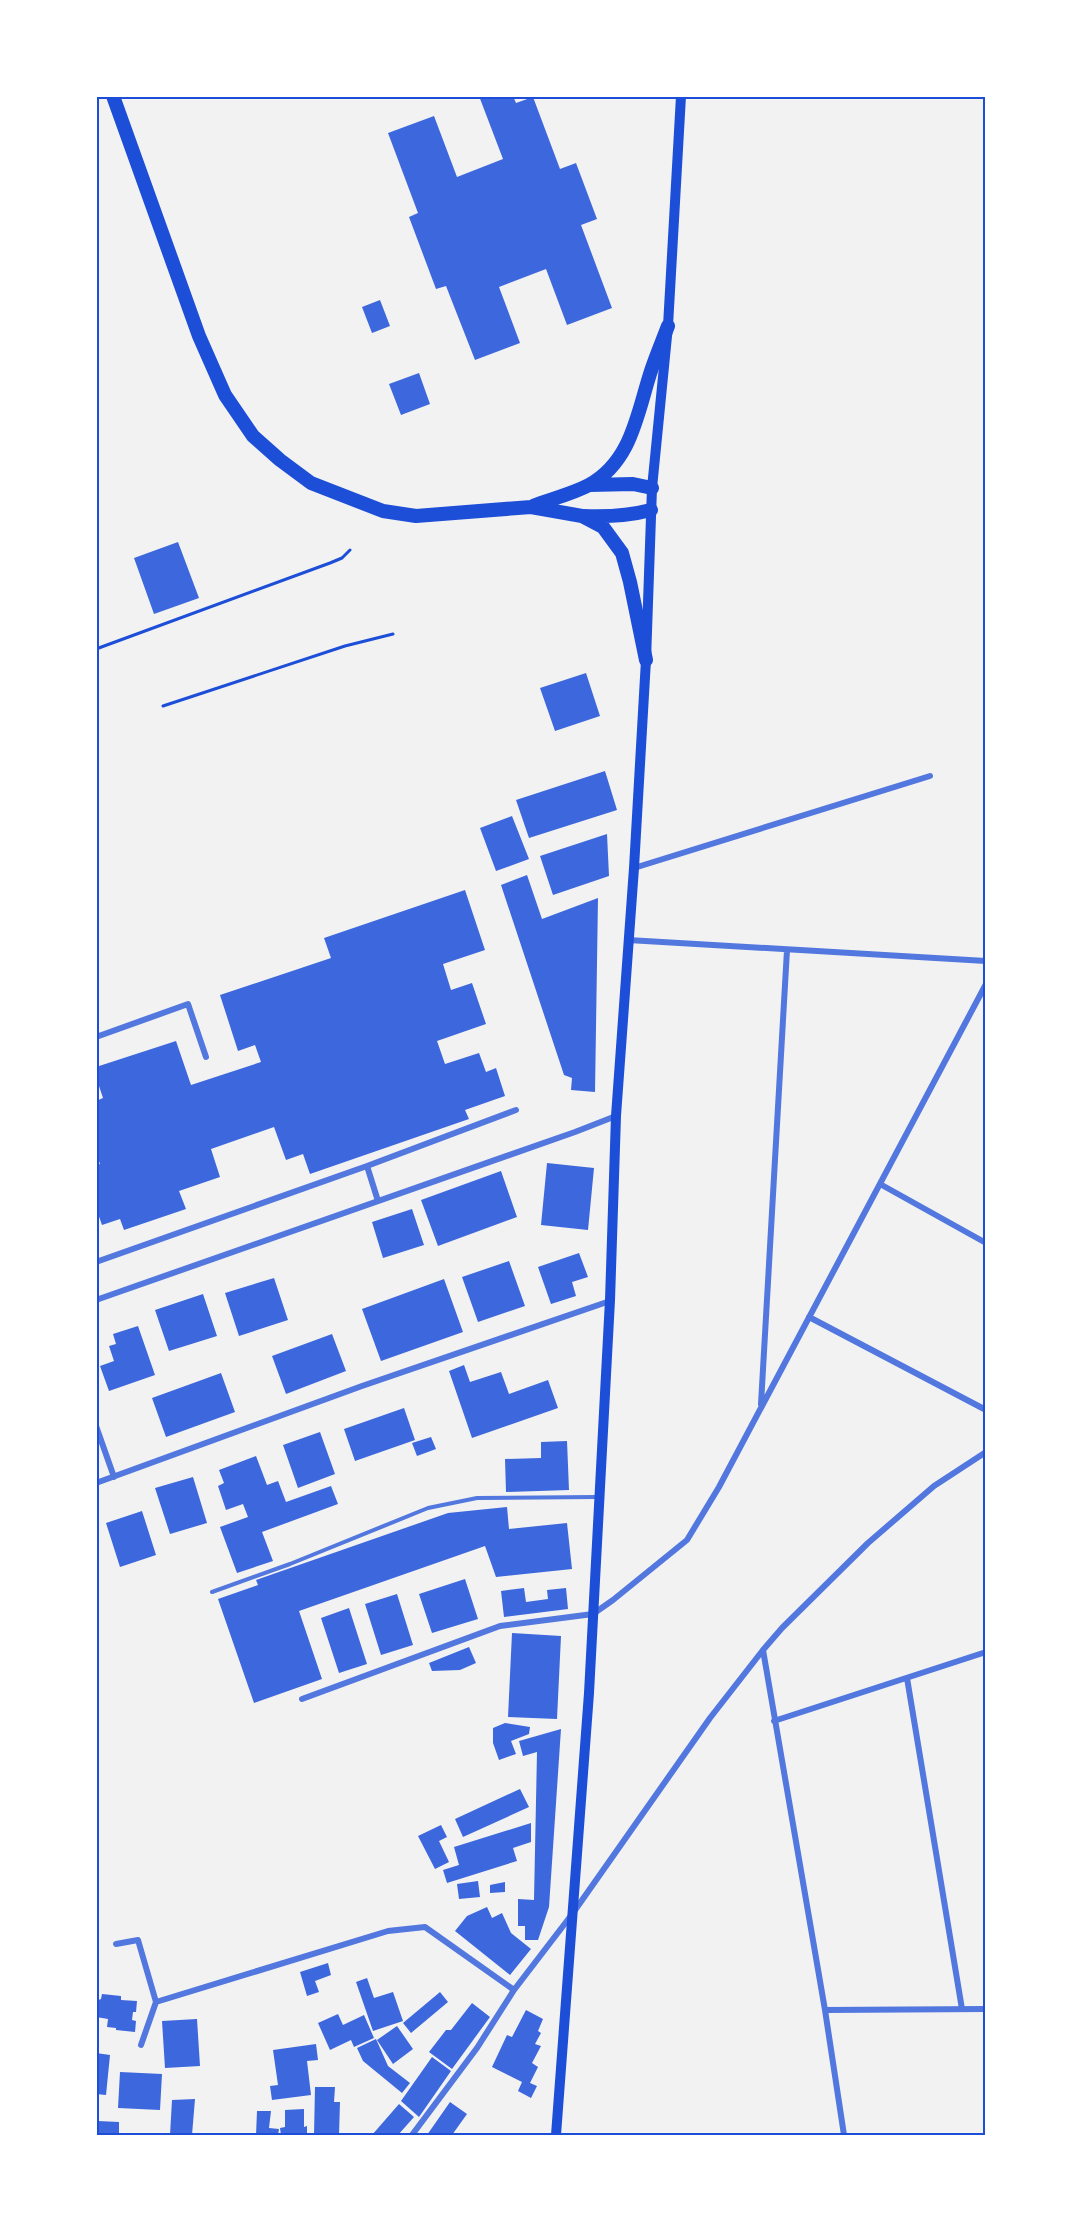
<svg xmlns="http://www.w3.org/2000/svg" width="1082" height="2231" font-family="'Sofia Sans Condensed',sans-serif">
  <rect width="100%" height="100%" fill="#f2f2f2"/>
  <path fill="#3d67dc" d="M 479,96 L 513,96 L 516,103 L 533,97 L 560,169 L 576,163 L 597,219 L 581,225 L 612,308 L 567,325 L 546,269 L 499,287 L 520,343 L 475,360 L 446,286 L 436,289 L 409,217 L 418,213 L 388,133 L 434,116 L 457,177 L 503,159 Z
    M 380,300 L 390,326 L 372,333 L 362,307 Z
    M 419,373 L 430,404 L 401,415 L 389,384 Z
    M 178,542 L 199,598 L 154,614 L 134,558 Z
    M 586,673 L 600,716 L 555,731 L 540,688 Z
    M 605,771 L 617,810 L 529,838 L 516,800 Z
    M 512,816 L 529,859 L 496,871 L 480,828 Z
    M 607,834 L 609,876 L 553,895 L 540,856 Z
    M 527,875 L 542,919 L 598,898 L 595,1092 L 571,1090 L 572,1078 L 564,1075 L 501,885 Z
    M 465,890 L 485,950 L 443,964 L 451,990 L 472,983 L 486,1024 L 437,1041 L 445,1064 L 479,1053 L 486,1072 L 496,1068 L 505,1096 L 465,1110 L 469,1119 L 310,1174 L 303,1154 L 286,1160 L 274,1127 L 211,1149 L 220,1177 L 179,1191 L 186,1209 L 124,1230 L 120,1219 L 102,1225 L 96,1208 L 96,1165 L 100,1164 L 96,1153 L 96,1101 L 103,1098 L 96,1077 L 96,1067 L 176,1041 L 191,1085 L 261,1062 L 255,1045 L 238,1051 L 220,995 L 331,958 L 324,938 Z
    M 547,1163 L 594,1168 L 588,1230 L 541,1225 Z
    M 501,1171 L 517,1217 L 438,1246 L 421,1200 Z
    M 412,1209 L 424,1245 L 383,1258 L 372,1222 Z
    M 579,1253 L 588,1277 L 572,1282 L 576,1296 L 551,1304 L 538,1267 Z
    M 509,1261 L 525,1306 L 478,1322 L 462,1277 Z
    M 274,1278 L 288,1320 L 239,1336 L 225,1293 Z
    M 444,1279 L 463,1332 L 381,1361 L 362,1309 Z
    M 203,1294 L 217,1336 L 169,1351 L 155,1310 Z
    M 138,1326 L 155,1375 L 109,1391 L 100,1366 L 114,1361 L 109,1346 L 116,1344 L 113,1334 Z
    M 332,1334 L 346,1371 L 286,1394 L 272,1356 Z
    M 464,1365 L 470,1382 L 501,1372 L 509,1394 L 548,1380 L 558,1408 L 472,1438 L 449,1371 Z
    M 221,1373 L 235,1412 L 166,1437 L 152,1398 Z
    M 404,1408 L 415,1440 L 355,1461 L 344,1429 Z
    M 320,1432 L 335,1474 L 298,1488 L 283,1445 Z
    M 431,1437 L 436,1449 L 417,1456 L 412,1443 Z
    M 567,1441 L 569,1490 L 506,1492 L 505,1459 L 541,1458 L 541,1442 Z
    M 256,1456 L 267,1485 L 278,1481 L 286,1502 L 331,1486 L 338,1504 L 262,1532 L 273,1561 L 237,1573 L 220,1527 L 248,1517 L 243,1504 L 226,1510 L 218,1486 L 224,1483 L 219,1470 Z
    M 193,1477 L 207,1523 L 170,1534 L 155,1488 Z
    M 507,1507 L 509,1529 L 567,1523 L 572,1569 L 496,1577 L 485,1546 L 299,1611 L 322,1679 L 254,1703 L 218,1599 L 258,1585 L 256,1580 L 448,1513 Z
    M 142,1511 L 156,1555 L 120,1567 L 106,1523 Z
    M 465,1579 L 478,1619 L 432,1633 L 419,1594 Z
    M 524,1588 L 526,1602 L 548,1599 L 547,1590 L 566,1588 L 568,1609 L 504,1617 L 501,1591 Z
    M 397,1594 L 413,1645 L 381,1655 L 365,1604 Z
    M 349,1608 L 367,1664 L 339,1673 L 321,1618 Z
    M 512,1633 L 561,1636 L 557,1719 L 508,1717 Z
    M 469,1647 L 476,1663 L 460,1670 L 432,1671 L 429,1663 Z
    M 505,1723 L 530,1727 L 529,1734 L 511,1741 L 516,1754 L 499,1760 L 493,1743 L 493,1728 Z
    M 561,1729 L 549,1907 L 538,1940 L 525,1940 L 525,1926 L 518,1926 L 518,1899 L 534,1900 L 537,1752 L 523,1756 L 519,1741 Z
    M 520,1789 L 529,1807 L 463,1837 L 455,1819 Z
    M 531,1823 L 531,1842 L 513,1848 L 517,1861 L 447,1883 L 443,1870 L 459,1865 L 454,1847 Z
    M 441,1825 L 447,1837 L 439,1841 L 449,1862 L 435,1869 L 418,1836 Z
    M 478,1881 L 480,1897 L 459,1899 L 457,1884 Z
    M 505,1882 L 505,1892 L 490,1893 L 490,1885 Z
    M 487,1907 L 492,1918 L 502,1913 L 511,1933 L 531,1949 L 510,1975 L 455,1931 L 467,1916 Z
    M 328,1963 L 331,1975 L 315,1981 L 319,1992 L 307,1996 L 300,1972 Z
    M 367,1978 L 374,1998 L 393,1992 L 403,2021 L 373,2031 L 356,1982 Z
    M 440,1992 L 448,2002 L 411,2033 L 403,2023 Z
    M 102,1994 L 121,1996 L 121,2000 L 137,2001 L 136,2012 L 133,2012 L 132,2020 L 136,2021 L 135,2032 L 116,2030 L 116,2028 L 107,2027 L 108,2019 L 96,2017 L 96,2001 L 101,1999 Z
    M 472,2003 L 490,2017 L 452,2069 L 429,2052 L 446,2030 L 451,2030 Z
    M 526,2010 L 543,2019 L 538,2031 L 541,2033 L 535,2044 L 541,2046 L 532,2063 L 538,2067 L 530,2083 L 537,2086 L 531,2098 L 518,2091 L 522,2082 L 492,2067 L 507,2035 L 512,2037 Z
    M 338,2014 L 343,2025 L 364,2015 L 374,2038 L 354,2047 L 351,2040 L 330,2050 L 318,2023 Z
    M 197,2019 L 200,2066 L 165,2068 L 162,2021 Z
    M 397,2026 L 413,2049 L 393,2064 L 377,2040 Z
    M 376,2039 L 388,2066 L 410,2083 L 402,2093 L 363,2061 L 357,2048 Z
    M 316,2044 L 318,2060 L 307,2061 L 311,2095 L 272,2100 L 270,2086 L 278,2085 L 273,2050 Z
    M 96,2053 L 110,2055 L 106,2095 L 96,2094 Z
    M 432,2057 L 451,2071 L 419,2117 L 401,2101 Z
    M 120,2072 L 162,2074 L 160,2110 L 118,2108 Z
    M 315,2087 L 335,2087 L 334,2102 L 340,2102 L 339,2135 L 314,2135 Z
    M 195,2099 L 192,2135 L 170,2135 L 172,2100 Z
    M 450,2102 L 467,2114 L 452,2135 L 427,2135 Z
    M 399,2104 L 414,2117 L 398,2135 L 372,2135 Z
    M 304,2109 L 304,2127 L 307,2126 L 307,2135 L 281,2135 L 280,2128 L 285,2127 L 285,2110 Z
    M 257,2111 L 271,2111 L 269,2128 L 279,2129 L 278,2135 L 256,2135 Z
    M 98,2121 L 119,2122 L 119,2135 L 97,2135 Z"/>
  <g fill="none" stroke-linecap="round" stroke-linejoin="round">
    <path stroke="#1d4ed8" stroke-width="3" d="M 96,649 L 330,563 L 342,558 L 350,550
      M 163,706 L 345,646 L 393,634"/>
    <path stroke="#5277de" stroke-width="4" d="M 212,1592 L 290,1564 L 428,1508 L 477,1498 L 597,1497"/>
    <path stroke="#5277de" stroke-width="6" d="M 634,868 L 930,776
      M 628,940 L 986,961
      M 96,1037 L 188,1004 L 206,1057
      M 367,1166 L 516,1110
      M 880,1184 L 986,1243
      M 96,1262 L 367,1166 L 378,1201
      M 96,1300 L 575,1132 L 616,1116
      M 809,1317 L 986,1410
      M 761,1404 L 787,950
      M 96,1426 L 114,1477
      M 96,1483 L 362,1386 L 610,1301
      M 763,1650 L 825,2010 L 844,2135
      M 907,1678 L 962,2009
      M 302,1699 L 500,1626 L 593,1614 L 613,1600 L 687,1540 L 719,1487 L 986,984
      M 774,1721 L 986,1652
      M 116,1944 L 138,1940 L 156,2002 L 141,2045
      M 156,2002 L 388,1931 L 425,1927 L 514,1990
      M 825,2010 L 986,2009
      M 412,2135 L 477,2048 L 514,1990 L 573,1913 L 710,1718 L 763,1650 L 782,1628 L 868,1543 L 934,1486 L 986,1452"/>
    <path stroke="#1d4ed8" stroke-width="10" d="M 556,2135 L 589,1693 L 610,1300 L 616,1116 L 634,868 L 646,660 L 652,488 L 668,326 L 681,96"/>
    <path stroke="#1d4ed8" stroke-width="14" d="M 113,96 L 199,336 L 225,395 L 253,436 L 280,460 L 311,483 L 383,511 L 416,516 L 531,507 L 582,516 L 603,527 L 622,553 L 630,582 L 646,660
      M 590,485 L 633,484 L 652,488
      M 533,506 C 551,499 572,494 589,485 C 631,462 637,415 650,374 C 655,358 662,342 668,326
      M 584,516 C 608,517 628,516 651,510"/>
  </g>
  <rect width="1082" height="2231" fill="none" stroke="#ffffff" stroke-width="195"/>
  <rect x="98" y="98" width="886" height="2036" fill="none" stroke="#1d4ed8" stroke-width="2"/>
</svg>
